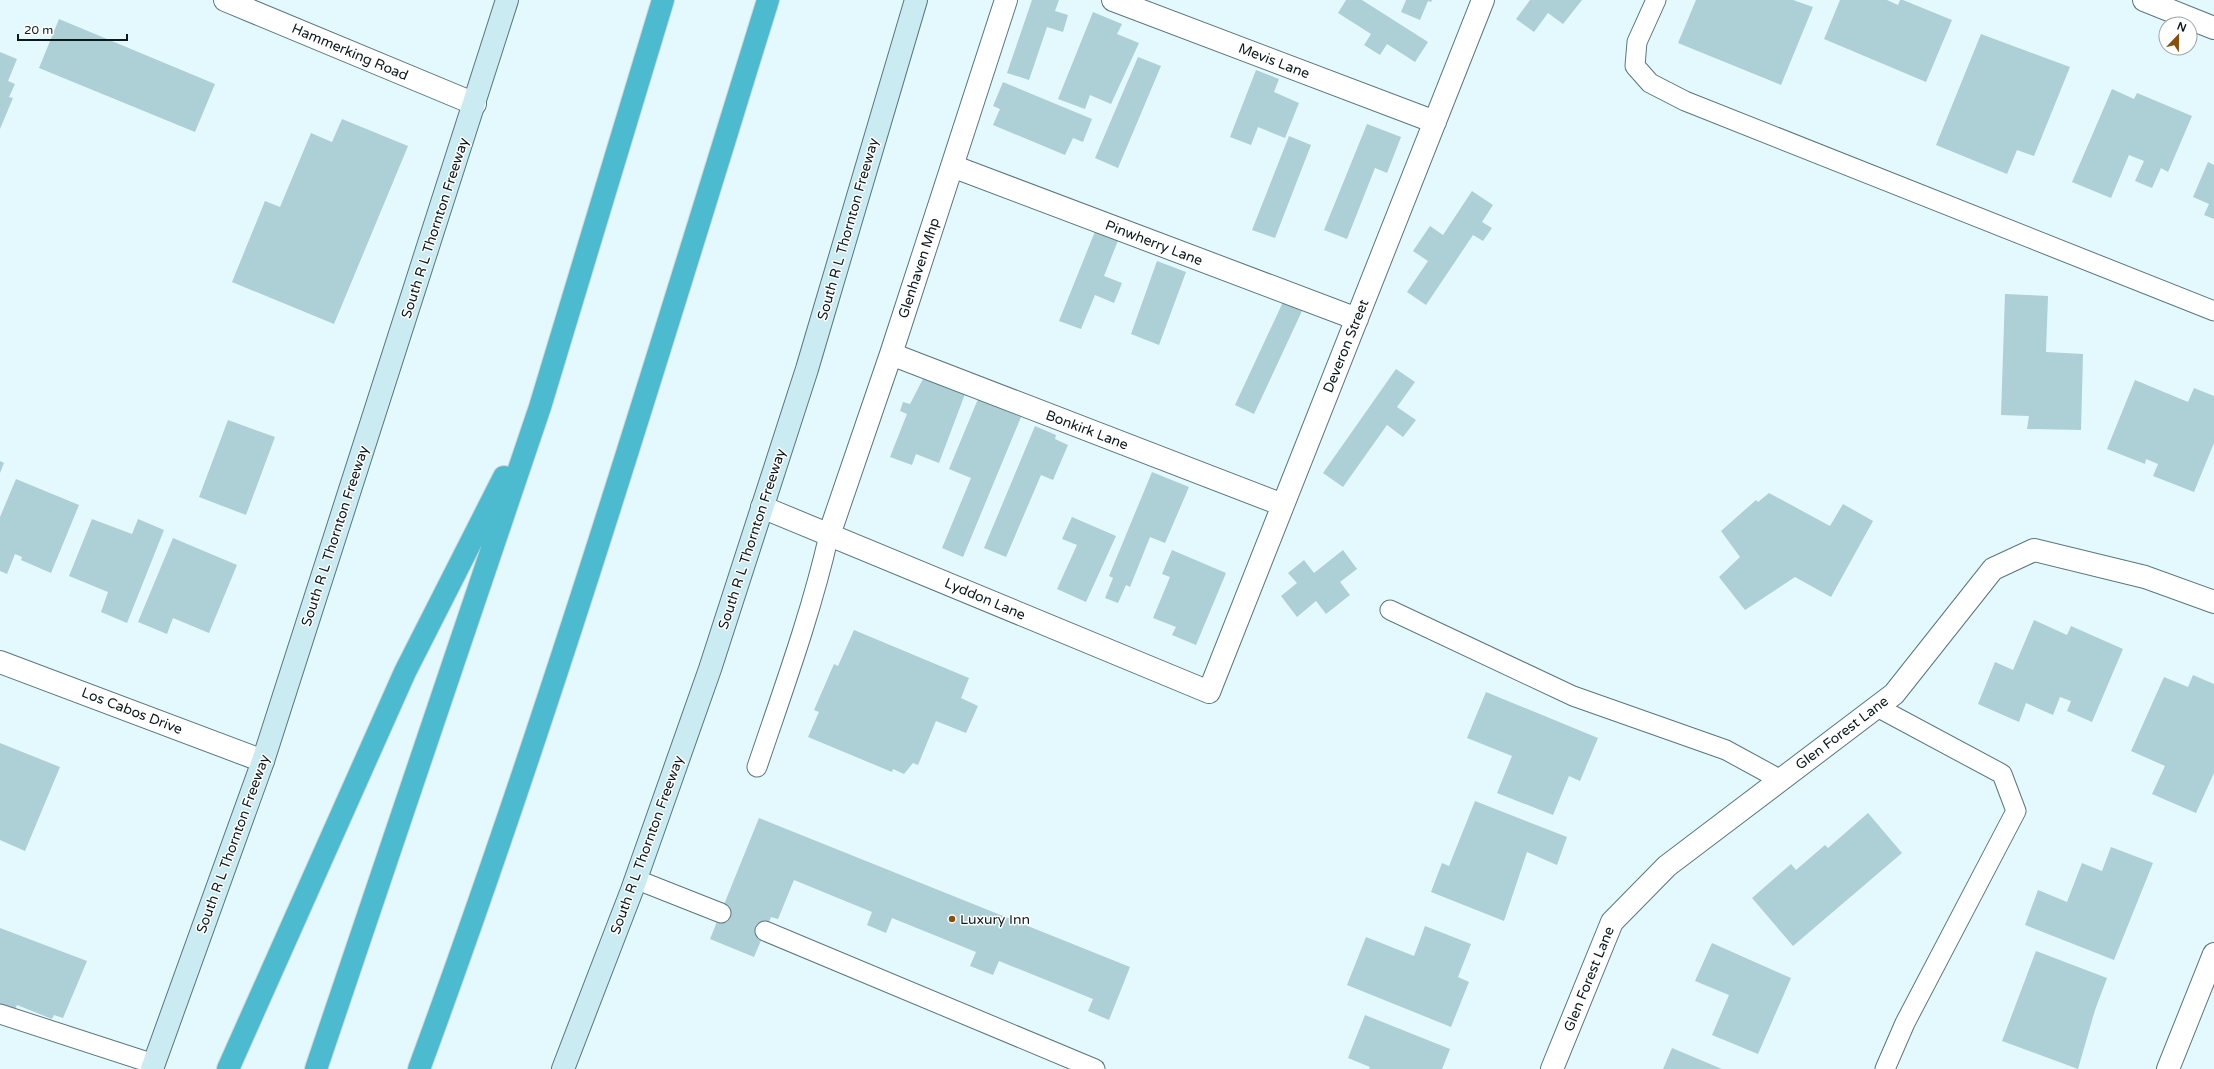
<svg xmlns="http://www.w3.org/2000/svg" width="2214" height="1069" font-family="'Varela Round',sans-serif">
  <rect width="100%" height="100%" fill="#e4f9fd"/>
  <path fill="#adcfd6" d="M 1032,0 L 1059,0 L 1055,11 L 1068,15 L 1063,32 L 1047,27 L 1029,80 L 1007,73 Z
    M 1346,0 L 1362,0 L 1428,42 L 1415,62 L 1387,44 L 1380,55 L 1364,45 L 1371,34 L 1338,13 Z
    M 1406,0 L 1432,0 L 1431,2 L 1428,1 L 1420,20 L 1401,12 Z
    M 1530,0 L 1582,0 L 1563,24 L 1548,13 L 1534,32 L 1516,19 Z
    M 1696,0 L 1793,0 L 1813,7 L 1781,85 L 1678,43 Z
    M 1840,0 L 1887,0 L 1898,5 L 1900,0 L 1903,0 L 1952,20 L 1926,82 L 1824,39 Z
    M 1093,12 L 1122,24 L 1117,34 L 1139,43 L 1111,104 L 1090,95 L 1085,109 L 1058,99 Z
    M 59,19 L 215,84 L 195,132 L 39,68 Z
    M 1981,34 L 2070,67 L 2034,156 L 2017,150 L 2007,174 L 1936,145 Z
    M 0,52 L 17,59 L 8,81 L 15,84 L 9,97 L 13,98 L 0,129 Z
    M 1138,57 L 1161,66 L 1118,168 L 1095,158 Z
    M 1256,70 L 1279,79 L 1274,92 L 1299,103 L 1285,138 L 1258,127 L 1251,145 L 1230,137 Z
    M 1003,82 L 1092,119 L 1083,142 L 1073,138 L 1065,155 L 993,125 L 1000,109 L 993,106 Z
    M 2112,89 L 2134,99 L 2137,93 L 2192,116 L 2168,172 L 2161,168 L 2152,188 L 2135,181 L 2144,161 L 2129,155 L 2111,198 L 2072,182 Z
    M 342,119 L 408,146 L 334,324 L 232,282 L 265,201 L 280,207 L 311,133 L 332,142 Z
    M 1367,124 L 1401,137 L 1387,173 L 1375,168 L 1347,239 L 1324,230 Z
    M 1289,136 L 1311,145 L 1275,238 L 1252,230 Z
    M 2208,162 L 2214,165 L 2214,219 L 2204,215 L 2209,204 L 2193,197 Z
    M 1472,191 L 1493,205 L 1482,222 L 1492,228 L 1483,241 L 1473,235 L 1426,305 L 1407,292 L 1428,261 L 1413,251 L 1430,226 L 1443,235 Z
    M 1098,224 L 1121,233 L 1104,276 L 1122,283 L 1114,303 L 1095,295 L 1081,329 L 1059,321 Z
    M 1157,261 L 1186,272 L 1159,345 L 1131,334 Z
    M 2005,294 L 2048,296 L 2046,352 L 2083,354 L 2081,430 L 2027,429 L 2029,416 L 2001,415 Z
    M 1283,302 L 1302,311 L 1254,414 L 1235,405 Z
    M 1396,369 L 1415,382 L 1397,407 L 1416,420 L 1403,437 L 1387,425 L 1343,487 L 1323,473 Z
    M 924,377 L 965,394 L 939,463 L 916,454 L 912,465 L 890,457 L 907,414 L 900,411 L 903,402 L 910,404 Z
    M 2135,380 L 2188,402 L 2194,388 L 2214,396 L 2214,443 L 2194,492 L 2153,476 L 2158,464 L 2146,459 L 2145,464 L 2107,449 Z
    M 978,399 L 1021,417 L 963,557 L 942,548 L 971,478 L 949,469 Z
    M 228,420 L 275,437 L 246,515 L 199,497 Z
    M 1035,426 L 1056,435 L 1055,439 L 1068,445 L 1053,480 L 1041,475 L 1006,557 L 984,548 Z
    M 0,461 L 4,463 L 0,473 Z
    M 1152,472 L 1189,487 L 1165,543 L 1150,537 L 1130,587 L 1126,585 L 1118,603 L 1105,598 L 1113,578 L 1109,576 Z
    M 16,479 L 79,505 L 51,573 L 21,560 L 22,557 L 15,554 L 7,574 L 0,571 L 0,517 Z
    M 1769,493 L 1830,526 L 1843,504 L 1873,521 L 1831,597 L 1795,577 L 1745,610 L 1719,577 L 1740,557 L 1721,531 L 1756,500 L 1758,502 Z
    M 1072,517 L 1116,536 L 1086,602 L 1057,589 L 1077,545 L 1062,539 Z
    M 92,519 L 132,534 L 138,519 L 164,530 L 127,623 L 101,612 L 108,592 L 69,576 Z
    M 173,538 L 237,565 L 209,633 L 173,618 L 167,634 L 138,622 Z
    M 1172,550 L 1226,573 L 1196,645 L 1172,635 L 1176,627 L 1153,618 L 1170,577 L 1162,574 Z
    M 1343,550 L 1357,569 L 1340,582 L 1350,595 L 1326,614 L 1316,601 L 1297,617 L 1281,596 L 1297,583 L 1288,573 L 1304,560 L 1314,573 Z
    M 2034,620 L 2067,635 L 2071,626 L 2123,649 L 2092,722 L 2067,711 L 2071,701 L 2060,697 L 2053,715 L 2026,703 L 2019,722 L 1978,704 L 1995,662 L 2013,670 Z
    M 854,630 L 969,678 L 961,698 L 978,706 L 966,733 L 936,721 L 918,765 L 913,763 L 904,774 L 893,769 L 892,772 L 808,737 L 819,712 L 814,710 L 834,664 L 838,666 Z
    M 2193,675 L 2214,684 L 2214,773 L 2196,813 L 2152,794 L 2165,766 L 2131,751 L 2164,677 L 2188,687 Z
    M 1486,692 L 1598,738 L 1580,781 L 1569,776 L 1553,815 L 1497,793 L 1512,756 L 1467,738 Z
    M 0,743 L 60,767 L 25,851 L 0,840 Z
    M 1475,801 L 1567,837 L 1557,865 L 1527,852 L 1504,921 L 1431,892 L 1442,863 L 1449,866 Z
    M 1868,813 L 1902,853 L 1793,946 L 1752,898 L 1791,864 L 1796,870 L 1825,845 L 1828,848 Z
    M 759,818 L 1130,967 L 1109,1020 L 1088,1011 L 1093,999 L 999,961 L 993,975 L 970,966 L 976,952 L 892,918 L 886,933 L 867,925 L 872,912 L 794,880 L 778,919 L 771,917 L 754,957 L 710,939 Z
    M 2111,847 L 2153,863 L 2114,960 L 2025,925 L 2038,890 L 2067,902 L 2082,863 L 2102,871 Z
    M 1425,926 L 1471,944 L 1458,977 L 1469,982 L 1451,1027 L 1347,985 L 1366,937 L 1414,956 Z
    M 0,928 L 87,961 L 63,1018 L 54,1015 L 52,1019 L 17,1005 L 14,1012 L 0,1006 Z
    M 1712,943 L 1791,978 L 1758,1054 L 1712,1035 L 1729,995 L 1695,981 Z
    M 2036,951 L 2107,978 L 2095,1010 L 2078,1069 L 2002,1041 Z
    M 1365,1015 L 1450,1049 L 1442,1069 L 1369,1069 L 1370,1067 L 1348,1058 Z
    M 1672,1048 L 1722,1069 L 1663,1069 Z"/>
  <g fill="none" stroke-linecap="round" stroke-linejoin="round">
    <g stroke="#58777e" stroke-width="21">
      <path id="lane" d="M 1656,0 L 1637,42 L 1635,66 L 1650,83 L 1685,101 L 2214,311
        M 1390,610 L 1573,696 L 1726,750 L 1781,780
        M 1877,707 L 2002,774 L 2016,811 L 1905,1023 L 1885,1069
        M 757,767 C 783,690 811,614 829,535
        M 635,879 L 721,913
        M 765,931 L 1095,1069
        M 0,1014 L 154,1064"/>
    </g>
    <g stroke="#58777e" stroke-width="24">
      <path id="street" d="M 225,0 L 475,104
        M 1113,0 L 1435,122
        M 2144,0 L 2214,28
        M 952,166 L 1357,319
        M 891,354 L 1283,505
        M 762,507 L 1209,692 L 1483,0
        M 829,535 L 891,354 L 1006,0
        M 0,662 L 263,761
        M 1552,1069 L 1612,922 L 1667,866 L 1894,694 L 1993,569 L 2034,550 L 2145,577 L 2214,602
        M 2168,1069 L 2214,954"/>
    </g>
    <g stroke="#58777e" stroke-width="24">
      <path id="secondary" d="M 152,1069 L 263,761 L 507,0
        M 563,1069 L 632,890 L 710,669 L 807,369 L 916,0"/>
    </g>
    <g stroke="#d3d6d6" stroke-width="24">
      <path id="highway" d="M 228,1069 L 405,672 L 504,477
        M 316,1069 L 540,407 L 663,0
        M 419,1069 C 549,717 657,358 768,0"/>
    </g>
    <use href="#lane" stroke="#fff" stroke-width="19"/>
    <use href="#street" stroke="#fff" stroke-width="22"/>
    <use href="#secondary" stroke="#c9ebf1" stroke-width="22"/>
    <use href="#highway" stroke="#4cbbd0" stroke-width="22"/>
  </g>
  <circle fill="#8a4f0a" stroke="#fff" stroke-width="1.5" cx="952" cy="919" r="4"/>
  <g text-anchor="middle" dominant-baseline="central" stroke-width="3" stroke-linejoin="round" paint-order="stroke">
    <g font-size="14" fill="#0d1a1c" stroke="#fff">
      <text transform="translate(350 52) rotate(23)">Hammerking Road</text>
      <text transform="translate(1274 61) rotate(21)">Mevis Lane</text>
      <text transform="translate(435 228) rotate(-72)">South R L Thornton Freeway</text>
      <text transform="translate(848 229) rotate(-74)">South R L Thornton Freeway</text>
      <text transform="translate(1154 243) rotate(21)">Pinwherry Lane</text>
      <text transform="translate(919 268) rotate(-72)">Glenhaven Mhp</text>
      <text transform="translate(1346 346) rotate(-68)">Deveron Street</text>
      <text transform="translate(1087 430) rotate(21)">Bonkirk Lane</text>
      <text transform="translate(335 536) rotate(-72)">South R L Thornton Freeway</text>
      <text transform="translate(752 539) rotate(-72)">South R L Thornton Freeway</text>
      <text transform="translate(985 599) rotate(23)">Lyddon Lane</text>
      <text transform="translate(132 711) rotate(21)">Los Cabos Drive</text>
      <text transform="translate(1842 733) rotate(-37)">Glen Forest Lane</text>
      <text transform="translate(233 844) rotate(-70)">South R L Thornton Freeway</text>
      <text transform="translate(647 845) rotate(-70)">South R L Thornton Freeway</text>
      <text transform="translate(1589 979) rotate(-68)">Glen Forest Lane</text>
    </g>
    <g font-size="14" fill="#0d1a1c" stroke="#fff" text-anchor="start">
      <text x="960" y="919">Luxury Inn</text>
    </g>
  </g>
  <g transform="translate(2178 36) rotate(22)"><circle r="19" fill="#ffffff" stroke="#9ea3a4"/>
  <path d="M0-3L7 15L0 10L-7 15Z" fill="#8a4f0a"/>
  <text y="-6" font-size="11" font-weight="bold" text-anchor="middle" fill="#0d1a1c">N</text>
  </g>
  <path d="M18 34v6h109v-6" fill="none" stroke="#0d1a1c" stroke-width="2"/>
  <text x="24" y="34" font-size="12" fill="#0d1a1c" stroke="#ffffff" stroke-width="3" paint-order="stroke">20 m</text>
</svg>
